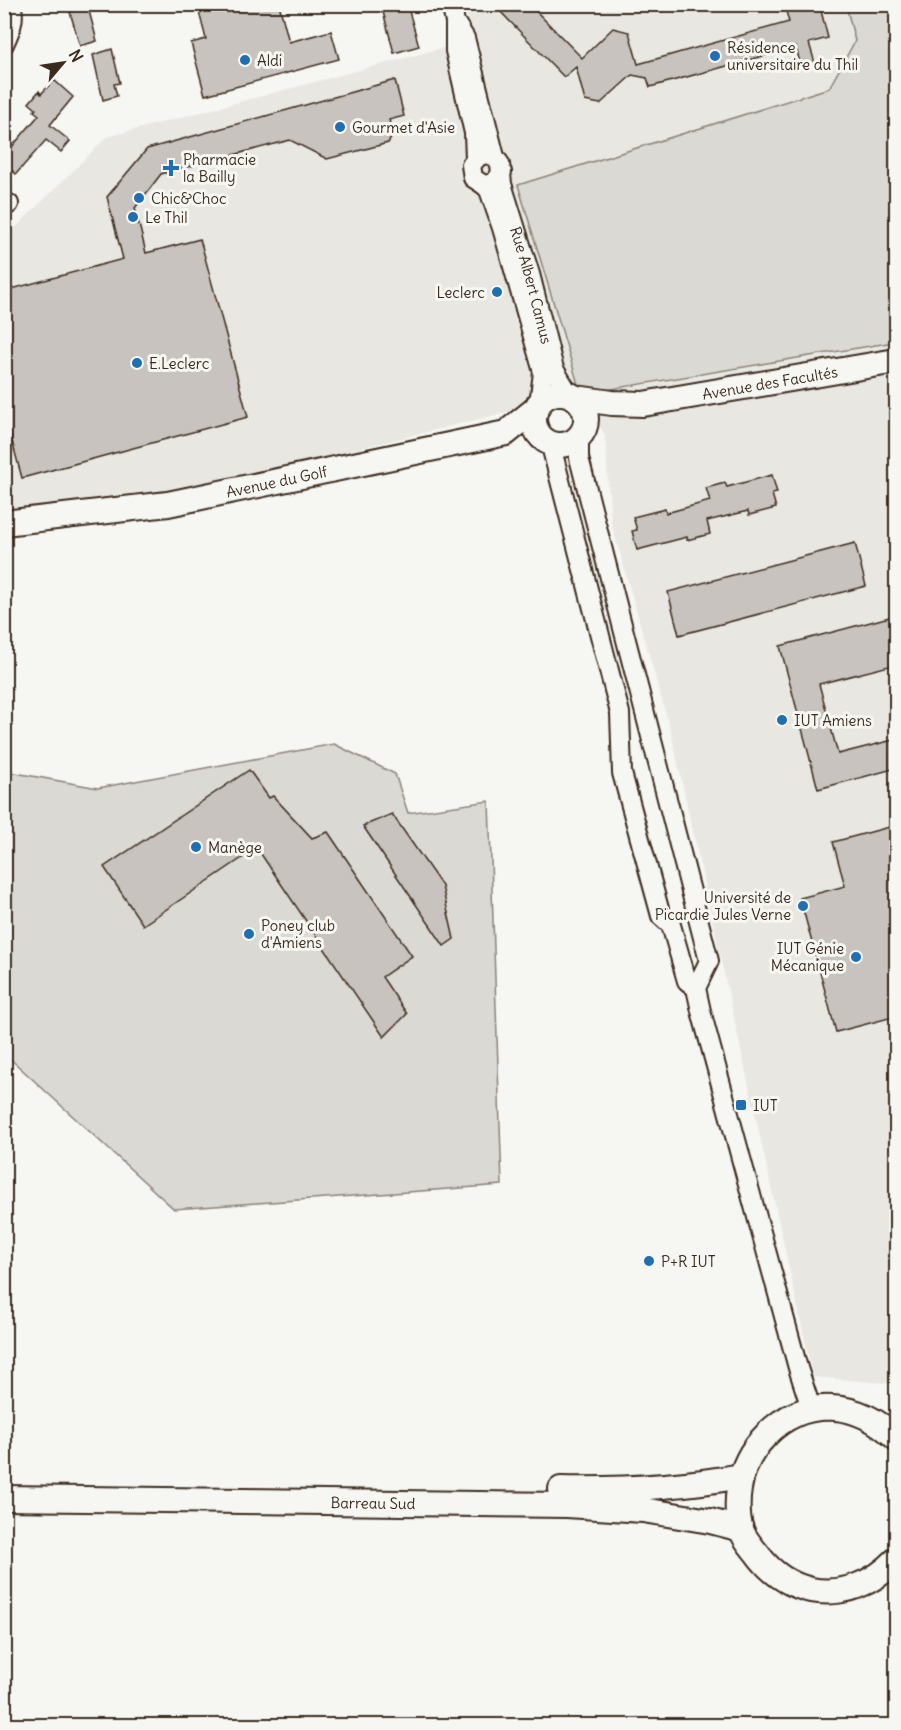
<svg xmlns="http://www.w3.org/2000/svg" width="901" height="1730" font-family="Delius,sans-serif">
  <rect width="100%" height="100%" fill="#f6f6f2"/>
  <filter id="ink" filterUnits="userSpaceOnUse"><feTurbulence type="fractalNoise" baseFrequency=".0167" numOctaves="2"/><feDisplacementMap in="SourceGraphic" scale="12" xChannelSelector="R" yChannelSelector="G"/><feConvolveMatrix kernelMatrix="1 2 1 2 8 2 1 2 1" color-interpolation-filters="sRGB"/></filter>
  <g filter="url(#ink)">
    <path fill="#e8e7e2" d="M 464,5 L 896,5 L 896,1384 L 813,1377 L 671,732 L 611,522 L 605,435 L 581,394 L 198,488 L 5,509 L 5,238 L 107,137 L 473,40 Z"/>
    <path fill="#dad9d3" stroke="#8a8278" stroke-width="1.5" d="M 846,5 L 896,5 L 896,343 L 888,343 L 581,394 L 518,185 L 829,88 L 855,41 Z
      M 334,744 L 395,774 L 408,813 L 489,801 L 502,1185 L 174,1209 L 5,1054 L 4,771 L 98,788 Z"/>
    <path fill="#c8c3be" stroke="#3b2a1e" stroke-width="1.5" d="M 197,4 L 279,4 L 289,42 L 331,31 L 339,59 L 205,95 L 191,43 L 206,39 Z
      M 381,4 L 407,4 L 419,46 L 394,53 Z
      M 493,4 L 529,4 L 582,58 L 613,28 L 629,32 L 638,64 L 789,22 L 784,4 L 805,4 L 807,11 L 820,7 L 828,38 L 809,43 L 815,63 L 801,67 L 796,47 L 650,87 L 647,78 L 632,75 L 600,104 L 585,101 L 576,67 L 564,77 Z
      M 88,7 L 97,41 L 80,46 L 70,12 Z
      M 112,49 L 120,83 L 114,84 L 117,96 L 103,100 L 93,55 Z
      M 54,80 L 73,97 L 50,125 L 70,141 L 61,152 L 46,140 L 16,174 L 4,164 L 4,156 L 39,115 L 34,111 L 36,109 L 29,103 L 39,91 L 41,94 Z
      M 395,80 L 404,116 L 389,120 L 393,135 L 388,143 L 327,159 L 290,140 L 161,174 L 135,208 L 146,253 L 200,239 L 248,417 L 22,478 L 4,412 L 4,291 L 123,259 L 107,197 L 147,149 Z
      M 772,475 L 777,493 L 772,494 L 776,508 L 749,515 L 748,511 L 707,521 L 710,534 L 687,540 L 687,537 L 637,550 L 632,531 L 637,530 L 633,517 L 665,509 L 666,513 L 710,501 L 706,488 L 725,483 L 727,487 Z
      M 855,543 L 866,586 L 679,635 L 668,592 Z
      M 897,615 L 897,664 L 819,684 L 838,754 L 897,739 L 897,768 L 818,789 L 780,646 Z
      M 249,770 L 269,798 L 273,796 L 312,838 L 328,832 L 412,956 L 382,977 L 407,1014 L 384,1037 L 257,848 L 143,925 L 104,867 Z
      M 392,814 L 442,886 L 454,939 L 444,946 L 363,826 Z
      M 897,825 L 897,1016 L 836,1032 L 800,898 L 845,886 L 833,842 Z"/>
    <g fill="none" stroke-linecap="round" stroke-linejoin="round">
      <g stroke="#3b2a1e" stroke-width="22">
        <g id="minor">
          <path d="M 451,4 L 455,22 L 465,38 L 495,157"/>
          <path d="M 455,25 L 455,51 L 474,133 L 475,159"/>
          <path d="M 4,44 C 10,32 16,18 11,4"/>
          <path id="s1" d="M 502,172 L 494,183 L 484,185 L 473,178 L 471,165 L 479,156 L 487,154 L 495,157 L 500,164 L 502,184 L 530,274 L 554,369 L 569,394"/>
          <path d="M 484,185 L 489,190 L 502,228 L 543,372 L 539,404"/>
          <path d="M 4,201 L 9,204"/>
          <path d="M 579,437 L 579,458 L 709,961 L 696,988 L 701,1011 L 798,1368 L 811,1408"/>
          <path d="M 550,442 L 620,713 L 622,773 L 661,916 L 671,925 L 687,981 L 696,988"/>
        </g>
      </g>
      <g stroke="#3b2a1e" stroke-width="28">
        <g id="major">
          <circle cx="560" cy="419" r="26"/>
          <path id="s2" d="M 576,398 L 612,403 L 643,404 L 896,361"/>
          <path id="s3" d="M 4,523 L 168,504 L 506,433 L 537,408"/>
          <path d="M 896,1438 C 859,1402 806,1395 767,1434 C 752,1449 742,1467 739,1489 C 737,1501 737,1518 741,1529 C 744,1539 753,1548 759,1556 C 772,1573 789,1585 811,1590 C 843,1596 874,1583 896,1560"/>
          <path d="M 561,1489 C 621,1490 681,1487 741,1476"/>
          <path id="s4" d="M 4,1498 L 567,1505 L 643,1510 L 710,1521 L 741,1529"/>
        </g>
      </g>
      <use href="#minor" stroke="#f6f6f2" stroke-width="18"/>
      <use href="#major" stroke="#f6f6f2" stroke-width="24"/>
    </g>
  </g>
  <g fill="#1f6fb2" stroke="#f6f6f2" stroke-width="2">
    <circle cx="715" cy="56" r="6"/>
    <circle cx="245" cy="60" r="6"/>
    <circle cx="340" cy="127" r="6"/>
    <path d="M168 159h6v6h6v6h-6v6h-6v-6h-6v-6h6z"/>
    <circle cx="139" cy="198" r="6"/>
    <circle cx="133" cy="217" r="6"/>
    <circle cx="497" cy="292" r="6"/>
    <circle cx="137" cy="363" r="6"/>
    <circle cx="782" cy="720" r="6"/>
    <circle cx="196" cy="847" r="6"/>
    <circle cx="803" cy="906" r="6"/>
    <circle cx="249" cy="934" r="6"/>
    <circle cx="856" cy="957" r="6"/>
    <rect x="735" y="1099" width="12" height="12" rx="3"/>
    <circle cx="649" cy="1261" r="6"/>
  </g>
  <g text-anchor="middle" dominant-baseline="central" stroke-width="6" stroke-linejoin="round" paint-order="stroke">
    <g font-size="15" fill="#3b2a1e" stroke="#f6f6f2" text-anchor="start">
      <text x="727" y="47">Résidence<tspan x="727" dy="17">universitaire du Thil</tspan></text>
      <text x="257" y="60">Aldi</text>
      <text x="352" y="127">Gourmet d'Asie</text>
      <text x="183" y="159">Pharmacie<tspan x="183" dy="17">la Bailly</tspan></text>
      <text x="151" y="198">Chic&amp;Choc</text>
      <text x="145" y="217">Le Thil</text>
      <text x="485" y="292" text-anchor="end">Leclerc</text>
      <text x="149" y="363">E.Leclerc</text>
      <text x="794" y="720">IUT Amiens</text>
      <text x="208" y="847">Manège</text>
      <text x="791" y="897" text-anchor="end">Université de<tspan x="791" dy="17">Picardie Jules Verne</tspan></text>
      <text x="261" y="925">Poney club<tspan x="261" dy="17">d'Amiens</tspan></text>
      <text x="844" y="948" text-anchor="end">IUT Génie<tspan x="844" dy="17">Mécanique</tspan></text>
      <text x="753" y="1105">IUT</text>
      <text x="661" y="1261">P+R IUT</text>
    </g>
    <g font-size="15" fill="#3b2a1e" stroke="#f6f6f2">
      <text stroke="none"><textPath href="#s1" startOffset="213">Rue Albert Camus</textPath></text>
      <text stroke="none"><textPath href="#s2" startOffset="196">Avenue des Facultés</textPath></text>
      <text stroke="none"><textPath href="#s3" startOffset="276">Avenue du Golf</textPath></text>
      <text stroke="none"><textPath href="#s4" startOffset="369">Barreau Sud</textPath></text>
    </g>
  </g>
  <rect width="901" height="1730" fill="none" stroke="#f6f6f2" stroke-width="24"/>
  <rect x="12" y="12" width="877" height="1706" fill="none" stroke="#3b2a1e" stroke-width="2" filter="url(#ink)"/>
  <g transform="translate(63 63) rotate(61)" stroke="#f6f6f2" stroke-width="4.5" paint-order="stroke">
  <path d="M0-4.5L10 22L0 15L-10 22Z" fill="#3b2a1e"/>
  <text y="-9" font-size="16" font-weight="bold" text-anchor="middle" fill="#3b2a1e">N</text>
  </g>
</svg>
